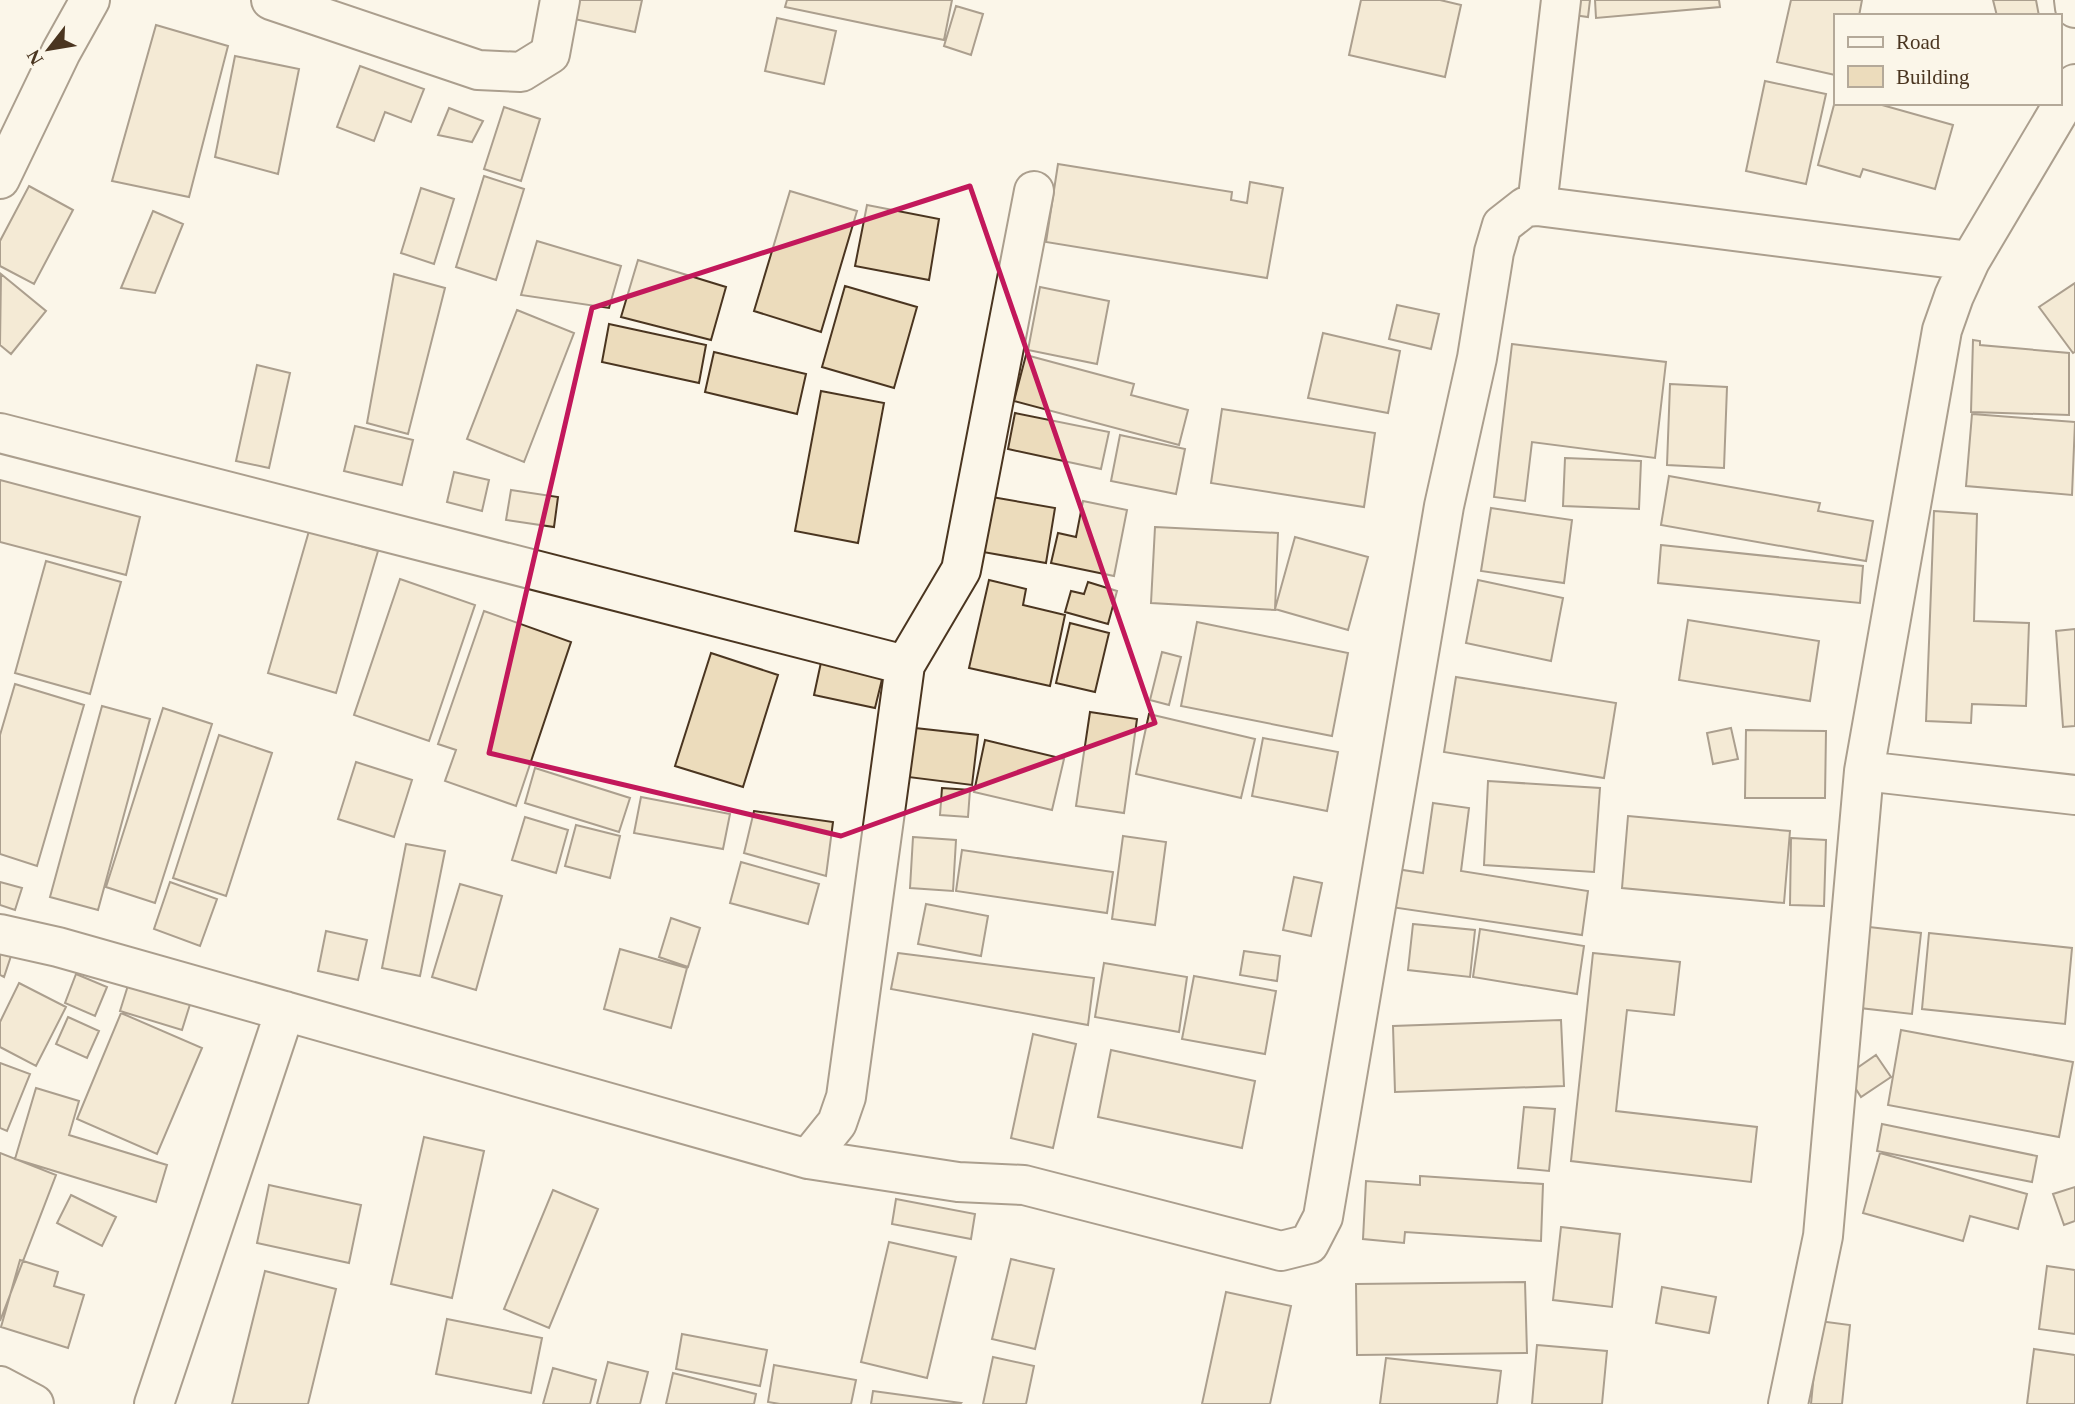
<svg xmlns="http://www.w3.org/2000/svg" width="2075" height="1404" font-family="'Times New Roman',serif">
  <rect width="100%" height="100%" fill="#fbf6e9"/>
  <path fill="#ecdcbc" stroke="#4a3520" stroke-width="2" d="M 568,0 L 642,0 L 635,32 L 565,17 Z
    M 787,0 L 952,0 L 944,40 L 785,7 Z
    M 1361,0 L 1440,0 L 1461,5 L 1445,77 L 1349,55 Z
    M 1567,0 L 1590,0 L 1588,17 L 1566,14 Z
    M 1595,0 L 1719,0 L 1720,7 L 1596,18 Z
    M 1791,0 L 1862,0 L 1859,16 L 1835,16 L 1835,75 L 1777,62 Z
    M 1993,0 L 2036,0 L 2039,16 L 1997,16 Z
    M 956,6 L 983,14 L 971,55 L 944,46 Z
    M 777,18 L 836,31 L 824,84 L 765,71 Z
    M 156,25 L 228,46 L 189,197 L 112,181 Z
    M 235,56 L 299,69 L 278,174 L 215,157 Z
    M 360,66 L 424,89 L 411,122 L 385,112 L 374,141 L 337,127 Z
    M 1765,81 L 1826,94 L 1806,184 L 1746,171 Z
    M 1835,101 L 1835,103 L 1875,103 L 1953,125 L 1935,189 L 1863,169 L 1860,177 L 1818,165 Z
    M 504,107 L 540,119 L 521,181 L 484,169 Z
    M 449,108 L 483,121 L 472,142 L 438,135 Z
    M 1058,164 L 1232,192 L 1231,200 L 1247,203 L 1250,182 L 1283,188 L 1267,278 L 1046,242 Z
    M 484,176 L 524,189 L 496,280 L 456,267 Z
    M 29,186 L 73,210 L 34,284 L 0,266 L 0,241 Z
    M 421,188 L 454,199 L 434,264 L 401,253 Z
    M 790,191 L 857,211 L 821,332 L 754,311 Z
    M 867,205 L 939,219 L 929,280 L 855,266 Z
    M 153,211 L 183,224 L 155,293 L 121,288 Z
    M 537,241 L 621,266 L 609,308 L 521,295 Z
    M 638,260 L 726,287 L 711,340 L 621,317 Z
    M 1,274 L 46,311 L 11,354 L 0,345 Z
    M 394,274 L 445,288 L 408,434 L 367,423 Z
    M 2075,283 L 2075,352 L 2073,353 L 2039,307 Z
    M 845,286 L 917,307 L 894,388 L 822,367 Z
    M 1040,287 L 1109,301 L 1097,364 L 1028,350 Z
    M 1397,305 L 1439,314 L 1431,349 L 1389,339 Z
    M 517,310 L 574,333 L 524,462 L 467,439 Z
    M 609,324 L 706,345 L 699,383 L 602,362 Z
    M 1323,333 L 1400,351 L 1388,413 L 1308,398 Z
    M 1973,340 L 1980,341 L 1980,345 L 2069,353 L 2069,415 L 1971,412 Z
    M 1512,344 L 1666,362 L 1655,458 L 1532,442 L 1525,501 L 1494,497 Z
    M 714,352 L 806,374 L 797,414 L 705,392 Z
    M 1026,355 L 1134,384 L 1131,395 L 1188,410 L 1179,445 L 1014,401 Z
    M 257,365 L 290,373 L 269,468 L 236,461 Z
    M 1670,384 L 1727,387 L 1724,468 L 1667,465 Z
    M 821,391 L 884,403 L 858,543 L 795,531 Z
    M 1222,409 L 1375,433 L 1364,507 L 1211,483 Z
    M 1015,413 L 1109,432 L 1101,469 L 1008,449 Z
    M 1972,414 L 2075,422 L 2072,495 L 1966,486 Z
    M 355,426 L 413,440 L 402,485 L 344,471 Z
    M 1120,435 L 1185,449 L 1176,494 L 1111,481 Z
    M 1565,458 L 1641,461 L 1639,509 L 1563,506 Z
    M 454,472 L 489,480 L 482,511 L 447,502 Z
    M 1669,476 L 1820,503 L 1818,511 L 1873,521 L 1866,561 L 1661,525 Z
    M 0,480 L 140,517 L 126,575 L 0,542 Z
    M 511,490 L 558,497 L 554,527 L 506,520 Z
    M 992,497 L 1055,508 L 1046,563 L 983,552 Z
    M 1083,501 L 1127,510 L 1114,576 L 1051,563 L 1058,533 L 1076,537 Z
    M 1491,508 L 1572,520 L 1564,583 L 1481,571 Z
    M 1934,511 L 1977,514 L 1974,621 L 2029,623 L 2026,706 L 1972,704 L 1971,723 L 1926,721 Z
    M 1155,527 L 1278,533 L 1275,610 L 1151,603 Z
    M 309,531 L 378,551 L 336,693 L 268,673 Z
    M 1295,537 L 1368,557 L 1348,630 L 1275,609 Z
    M 1661,545 L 1863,566 L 1860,603 L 1658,583 Z
    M 46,561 L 121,582 L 90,694 L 15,673 Z
    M 400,579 L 475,605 L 429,741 L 354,715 Z
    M 989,580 L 1026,589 L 1023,605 L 1065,615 L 1050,686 L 969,668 Z
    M 1478,580 L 1563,598 L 1551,661 L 1466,643 Z
    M 1088,582 L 1117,591 L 1108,624 L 1065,612 L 1071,591 L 1084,594 Z
    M 484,611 L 571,642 L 516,806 L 445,781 L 456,750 L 438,744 Z
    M 1688,620 L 1819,641 L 1810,701 L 1679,680 Z
    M 1197,622 L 1348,653 L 1332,736 L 1181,706 Z
    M 1070,623 L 1109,633 L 1095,692 L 1056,683 Z
    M 2075,629 L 2075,726 L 2063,727 L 2056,631 Z
    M 1162,652 L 1181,657 L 1169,705 L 1150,700 Z
    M 711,653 L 778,675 L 743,787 L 675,766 Z
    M 823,653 L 885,667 L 875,708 L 814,695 Z
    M 1456,677 L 1616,703 L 1604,778 L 1444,752 Z
    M 15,684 L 84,705 L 37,866 L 0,854 L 0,735 Z
    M 102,706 L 150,719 L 98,910 L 50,897 Z
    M 163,708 L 212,724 L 155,903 L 106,887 Z
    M 1090,712 L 1137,719 L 1124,813 L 1076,806 Z
    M 1149,714 L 1255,739 L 1241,798 L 1136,774 Z
    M 906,727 L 978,735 L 972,785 L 900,776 Z
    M 1731,728 L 1738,759 L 1713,764 L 1707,733 Z
    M 1746,730 L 1826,731 L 1825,798 L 1745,798 Z
    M 219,735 L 272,753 L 226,896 L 173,878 Z
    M 1263,738 L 1338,752 L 1327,811 L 1252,796 Z
    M 985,740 L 1064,759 L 1052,810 L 974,792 Z
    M 356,762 L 412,780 L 394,837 L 338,819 Z
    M 535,768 L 630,798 L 619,832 L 525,803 Z
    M 1488,781 L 1600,788 L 1594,872 L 1484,865 Z
    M 942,788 L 970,790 L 968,817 L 940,815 Z
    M 641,797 L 730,814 L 723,849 L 634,833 Z
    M 1433,803 L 1469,808 L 1461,871 L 1588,891 L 1582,935 L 1391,907 L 1396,869 L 1423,873 Z
    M 754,811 L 833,822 L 826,876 L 744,853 Z
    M 1628,816 L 1790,831 L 1784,903 L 1622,888 Z
    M 525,817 L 568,830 L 556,873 L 512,860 Z
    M 576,825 L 620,836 L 610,878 L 565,866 Z
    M 1123,836 L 1166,842 L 1155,925 L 1112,919 Z
    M 913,837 L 956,840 L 953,891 L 910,888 Z
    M 1791,838 L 1826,840 L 1824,906 L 1790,905 Z
    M 406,844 L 445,851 L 420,976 L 382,968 Z
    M 962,850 L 1113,872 L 1107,913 L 956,891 Z
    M 741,862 L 819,884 L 808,924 L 730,903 Z
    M 1294,877 L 1322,883 L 1311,936 L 1283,930 Z
    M 0,882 L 22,888 L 15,910 L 0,905 Z
    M 170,882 L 217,899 L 200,946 L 154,929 Z
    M 460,884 L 502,896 L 476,990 L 432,977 Z
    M 926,904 L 988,916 L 981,956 L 918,944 Z
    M 671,918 L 700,928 L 688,967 L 659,957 Z
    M 1413,924 L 1475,930 L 1470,977 L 1408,970 Z
    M 1869,927 L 1921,933 L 1912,1014 L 1860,1008 Z
    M 1480,929 L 1584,946 L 1577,994 L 1473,977 Z
    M 326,931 L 367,940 L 358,980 L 318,971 Z
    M 1929,933 L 2072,948 L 2065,1024 L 1922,1009 Z
    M 0,946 L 13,950 L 4,977 L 0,975 Z
    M 620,949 L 687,968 L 671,1028 L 604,1009 Z
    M 1244,951 L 1280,956 L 1277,981 L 1240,975 Z
    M 898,953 L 1094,978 L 1088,1025 L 891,989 Z
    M 1593,953 L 1680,962 L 1674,1015 L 1627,1010 L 1616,1111 L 1757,1127 L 1751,1182 L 1571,1161 Z
    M 1104,963 L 1187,977 L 1179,1032 L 1095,1017 Z
    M 76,974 L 107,987 L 95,1016 L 65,1003 Z
    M 1194,976 L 1276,991 L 1265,1054 L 1182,1039 Z
    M 130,979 L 192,998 L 182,1030 L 120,1011 Z
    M 19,983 L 66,1007 L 36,1066 L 0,1047 L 0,1022 Z
    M 121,1013 L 202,1048 L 157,1154 L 77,1119 Z
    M 68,1017 L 99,1031 L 87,1058 L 56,1044 Z
    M 1561,1020 L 1564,1086 L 1395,1092 L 1393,1026 Z
    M 1901,1030 L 2073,1062 L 2059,1137 L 1888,1105 Z
    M 1033,1034 L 1076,1044 L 1053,1148 L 1011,1138 Z
    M 1111,1050 L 1255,1081 L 1242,1148 L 1098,1117 Z
    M 1876,1055 L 1891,1077 L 1861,1097 L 1847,1075 Z
    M 0,1063 L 30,1074 L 7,1131 L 0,1128 Z
    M 36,1088 L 79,1101 L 69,1135 L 167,1165 L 156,1202 L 15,1159 Z
    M 1524,1107 L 1555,1109 L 1549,1171 L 1518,1168 Z
    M 1882,1124 L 2037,1156 L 2032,1182 L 1877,1151 Z
    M 424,1137 L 484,1151 L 452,1298 L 391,1284 Z
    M 0,1153 L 56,1175 L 0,1321 Z
    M 1880,1153 L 2027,1194 L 2018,1229 L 1970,1216 L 1963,1241 L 1863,1213 Z
    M 1420,1176 L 1543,1184 L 1541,1241 L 1405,1232 L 1404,1243 L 1363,1239 L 1366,1181 L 1420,1185 Z
    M 269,1185 L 361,1205 L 349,1263 L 257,1243 Z
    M 2075,1187 L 2075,1221 L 2064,1225 L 2053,1194 Z
    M 553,1190 L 598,1209 L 549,1328 L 504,1309 Z
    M 71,1195 L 116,1217 L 102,1246 L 57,1223 Z
    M 896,1199 L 975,1214 L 971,1239 L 892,1224 Z
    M 1561,1227 L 1620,1234 L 1612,1307 L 1553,1300 Z
    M 889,1242 L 956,1257 L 927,1378 L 861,1362 Z
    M 1011,1259 L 1054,1269 L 1035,1349 L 992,1339 Z
    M 20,1260 L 58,1272 L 54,1286 L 84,1295 L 68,1348 L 1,1327 Z
    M 2047,1266 L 2075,1270 L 2075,1334 L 2039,1329 Z
    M 265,1271 L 336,1289 L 308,1404 L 232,1404 Z
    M 1525,1282 L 1527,1353 L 1357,1355 L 1356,1284 Z
    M 1662,1287 L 1716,1297 L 1709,1333 L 1656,1323 Z
    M 1226,1292 L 1291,1306 L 1270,1404 L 1202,1404 Z
    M 447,1319 L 542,1338 L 531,1393 L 436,1374 Z
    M 1819,1321 L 1850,1325 L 1842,1404 L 1811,1404 Z
    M 682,1334 L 767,1350 L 760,1386 L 676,1369 Z
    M 1537,1345 L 1607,1351 L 1602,1404 L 1532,1404 Z
    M 2034,1349 L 2075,1355 L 2075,1404 L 2027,1404 Z
    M 993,1357 L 1034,1366 L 1026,1404 L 983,1404 Z
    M 1386,1358 L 1501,1371 L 1497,1404 L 1380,1404 Z
    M 608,1362 L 648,1372 L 640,1404 L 597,1404 Z
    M 774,1365 L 856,1380 L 851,1404 L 780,1404 L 768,1402 Z
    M 553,1368 L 596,1380 L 590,1404 L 543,1404 Z
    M 673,1373 L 756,1394 L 754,1404 L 666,1404 Z
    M 873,1391 L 961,1403 L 960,1404 L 871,1404 Z"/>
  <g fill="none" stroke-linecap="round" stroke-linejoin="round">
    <g stroke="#4a3520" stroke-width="42">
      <path id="minor" d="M 271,0 L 478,70 L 521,72 L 550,54 L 560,0
        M 2074,0 L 2075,8
        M 0,179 L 61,52 L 90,0
        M 1537,206 L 1561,0
        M 0,433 L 905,665
        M 1864,771 L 2075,795
        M 0,934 L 58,947 L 808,1159 L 958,1182 L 1024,1185 L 1281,1251 L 1309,1244 L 1323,1217 L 1444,506 L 1477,358 L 1494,252 L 1502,225 L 1525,207 L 1537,206 L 1970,261
        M 808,1159 L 837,1123 L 846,1097 L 905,665 L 961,570 L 1034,191
        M 0,1386 L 34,1404
        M 154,1404 L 285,1011
        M 1788,1404 L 1823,1236 L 1864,771 L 1942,330 L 1954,296 L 1970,261 L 2075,84"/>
    </g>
    <use href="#minor" stroke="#fbf6e9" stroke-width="38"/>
  </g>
  <path d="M0 0H2075V1404H0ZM 970,186 L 1155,723 L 841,836 L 489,753 L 592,308 Z" fill="#fbf6e9" fill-opacity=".55" fill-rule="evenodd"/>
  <path fill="none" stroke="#c2185b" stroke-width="5" stroke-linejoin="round" d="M 970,186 L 1155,723 L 841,836 L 489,753 L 592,308 Z"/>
  <rect x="1834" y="14" width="228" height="91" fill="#fbf6e9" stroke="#b4a999" stroke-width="2"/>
  <rect x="1848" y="37" width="35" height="10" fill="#fbf6e9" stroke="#b4a999" stroke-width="2"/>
  <text x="1896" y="49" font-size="21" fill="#4a3520">Road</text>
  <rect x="1848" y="66" width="35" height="21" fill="#ecdcbc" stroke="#b4a999" stroke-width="2"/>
  <text x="1896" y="84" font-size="21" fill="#4a3520">Building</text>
  <g transform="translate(49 49) rotate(239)" stroke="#fbf6e9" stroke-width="5" paint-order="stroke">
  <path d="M0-5L12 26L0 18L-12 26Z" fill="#4a3520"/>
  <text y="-10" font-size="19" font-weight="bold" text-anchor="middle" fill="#4a3520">N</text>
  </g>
</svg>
